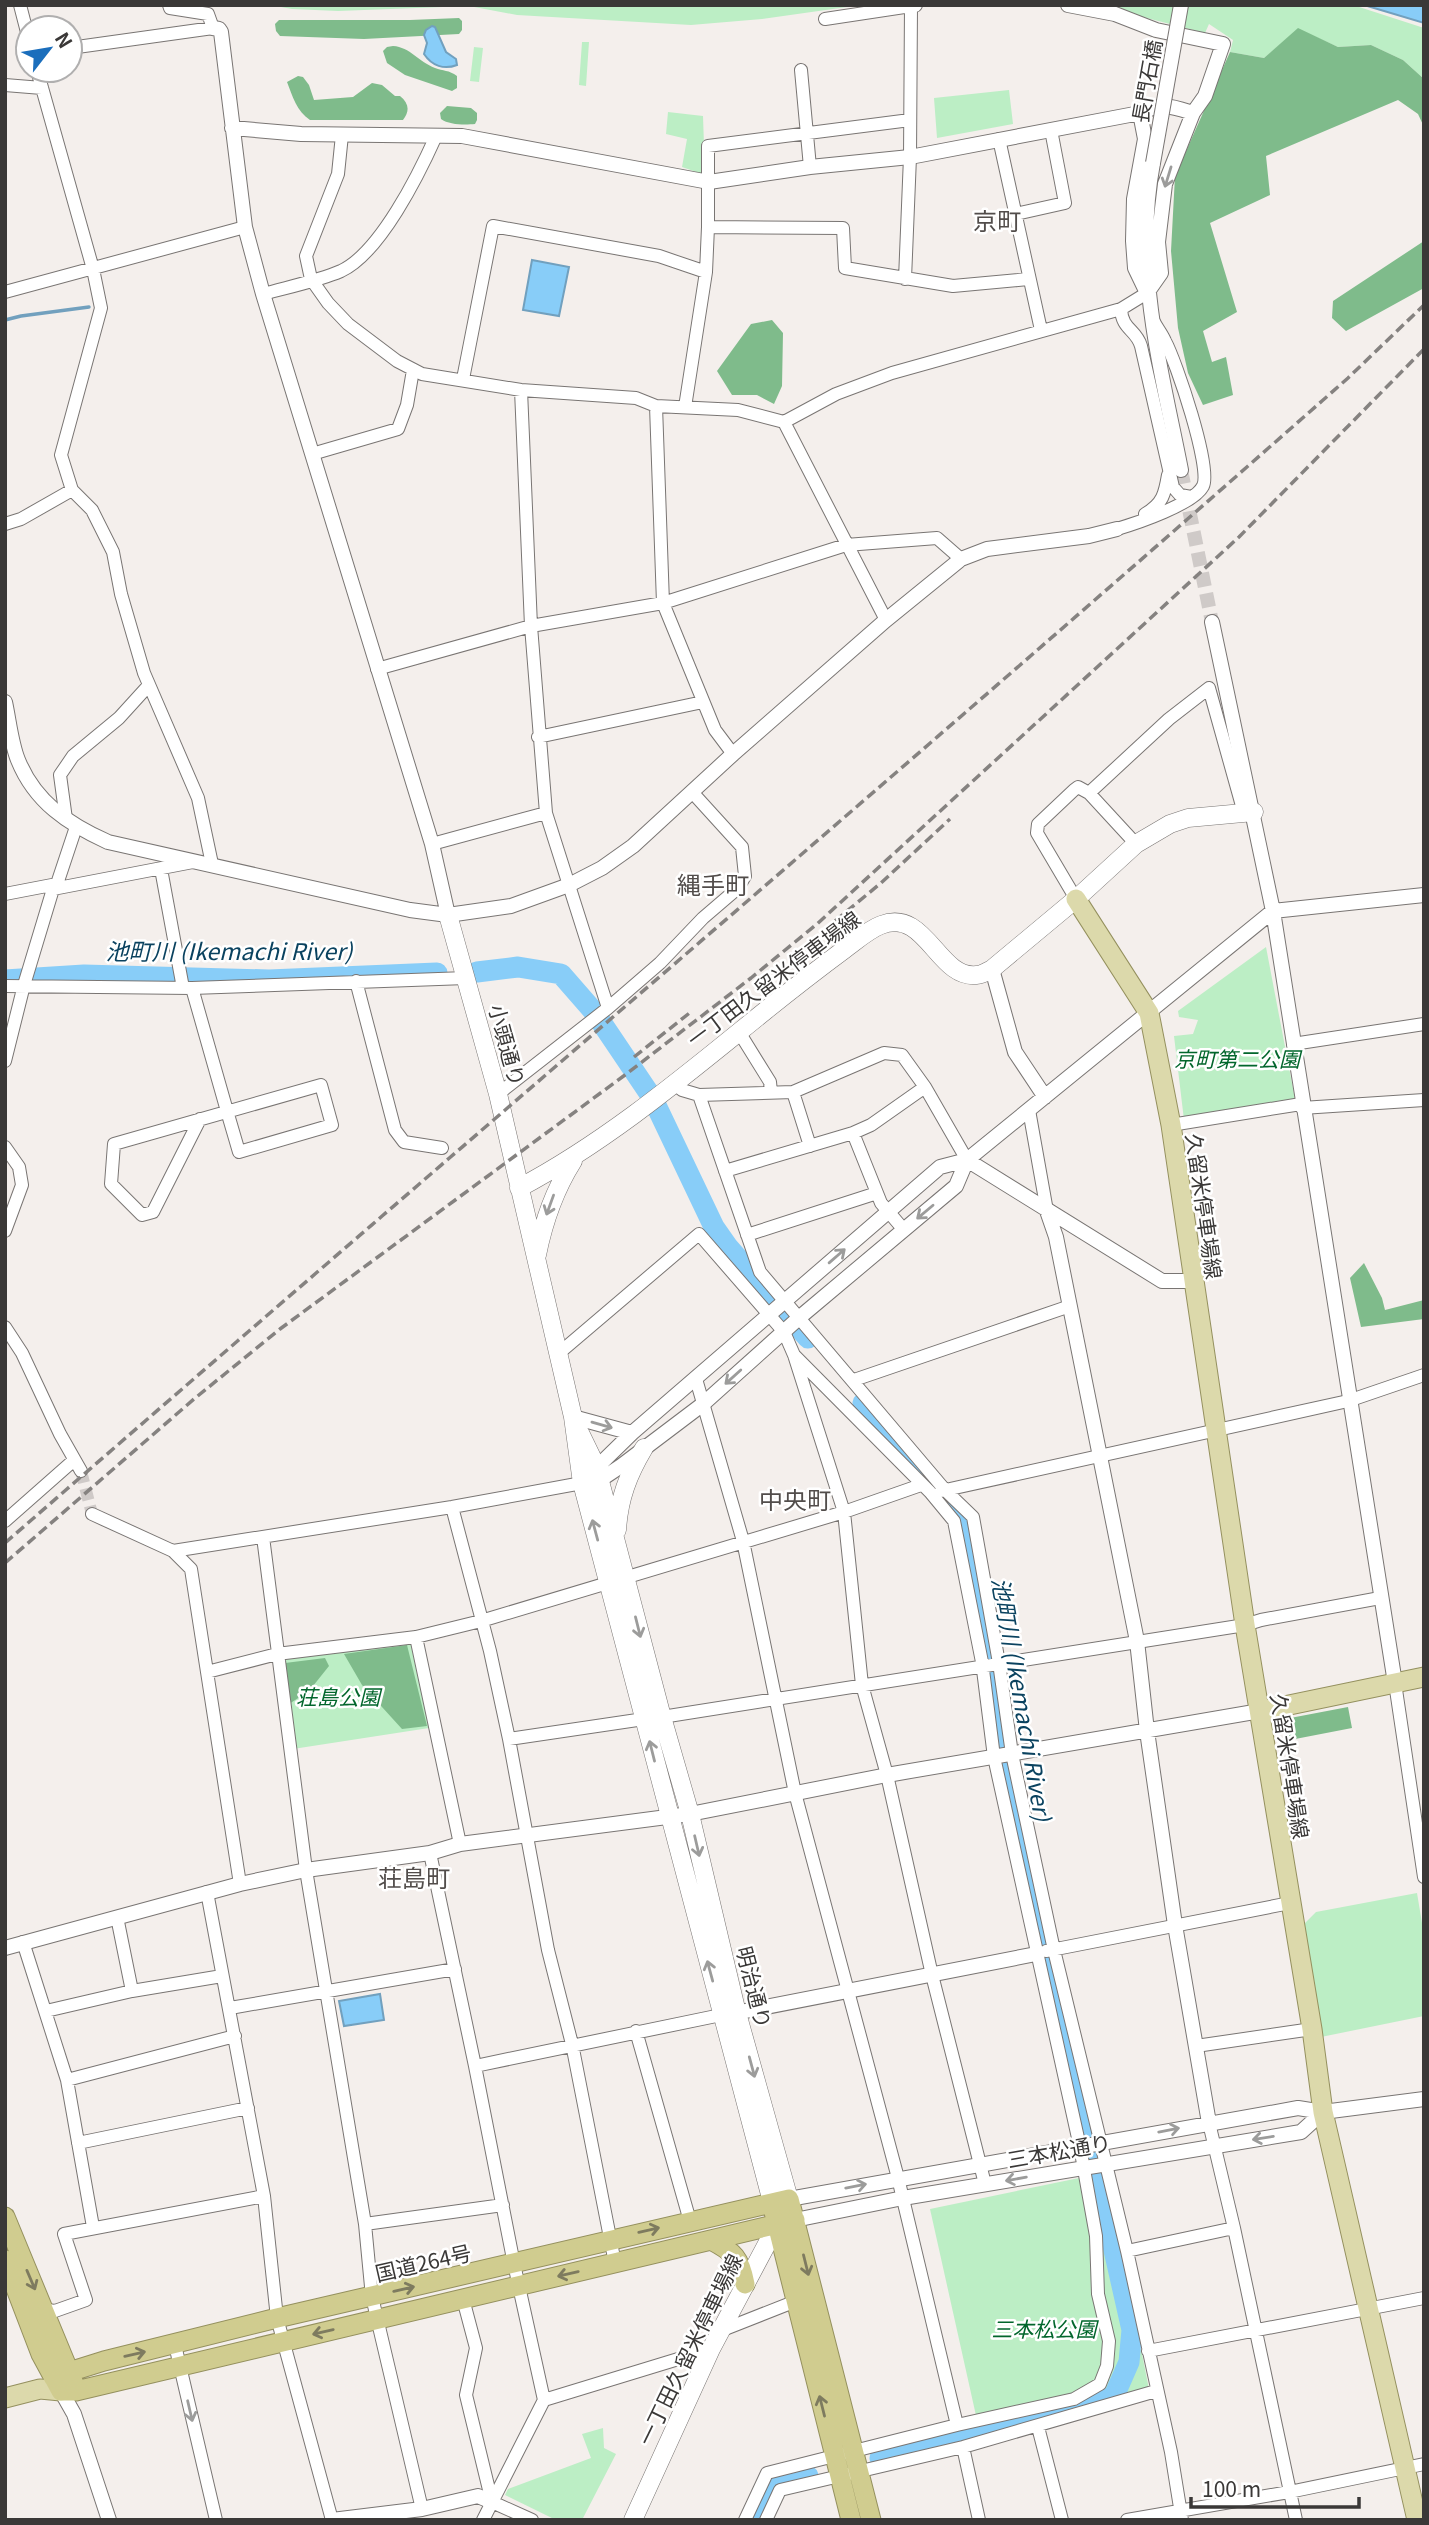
<svg xmlns="http://www.w3.org/2000/svg" width="1429" height="2525" font-family="Georgia,'Noto Sans JP',serif">
  <rect width="100%" height="100%" fill="#f4efec"/>
  <path fill="#bceec5" d="M 270,5 L 861,5 L 762,19 L 691,25 L 517,15 L 469,6 L 338,11 L 292,9 Z
    M 1096,5 L 1353,5 L 1424,28 L 1424,79 L 1403,60 L 1371,45 L 1338,47 L 1298,29 L 1264,58 L 1230,52 L 1233,40 L 1209,24 L 1205,33 Z
    M 582,42 L 589,42 L 586,86 L 579,85 Z
    M 474,47 L 483,48 L 479,82 L 470,81 Z
    M 1009,90 L 1013,124 L 937,138 L 934,98 Z
    M 668,112 L 703,116 L 705,175 L 682,167 L 687,139 L 666,134 Z
    M 1266,947 L 1295,1099 L 1184,1120 L 1174,1036 L 1193,1034 L 1198,1020 L 1179,1017 L 1178,1011 Z
    M 410,1641 L 429,1728 L 293,1749 L 282,1658 Z
    M 1417,1893 L 1424,1935 L 1424,2016 L 1321,2037 L 1302,1926 L 1316,1912 Z
    M 1079,2178 L 1084,2181 L 1142,2354 L 1149,2389 L 981,2438 L 930,2209 Z
    M 603,2428 L 604,2448 L 616,2454 L 582,2520 L 556,2520 L 505,2495 L 508,2489 L 591,2458 L 582,2434 Z"/>
  <path fill="#7fbb8b" d="M 459,18 L 462,21 L 462,30 L 459,34 L 364,39 L 280,36 L 276,31 L 275,24 L 279,20 L 410,20 Z
    M 1298,28 L 1338,47 L 1371,45 L 1403,60 L 1424,79 L 1424,127 L 1418,114 L 1398,100 L 1266,156 L 1270,195 L 1210,223 L 1237,312 L 1203,331 L 1212,362 L 1226,357 L 1233,395 L 1203,405 L 1188,373 L 1178,328 L 1171,251 L 1175,176 L 1230,52 L 1264,58 Z
    M 393,46 C 410,47 419,62 435,68 C 443,71 449,70 457,76 L 457,88 L 452,91 L 405,75 L 387,63 L 383,51 L 387,47 Z
    M 298,76 L 303,77 L 309,85 L 314,100 L 353,97 L 372,83 L 382,85 L 395,96 L 400,96 C 409,103 410,111 403,120 L 310,120 C 297,112 292,95 287,82 Z
    M 447,106 L 471,108 L 477,113 L 477,120 L 475,124 C 465,125 449,125 441,119 L 440,113 Z
    M 1424,241 L 1424,288 L 1346,331 L 1332,318 L 1333,301 Z
    M 772,320 L 783,333 L 782,386 L 774,404 L 757,395 L 732,395 L 717,371 L 751,324 Z
    M 1364,1263 L 1382,1298 L 1385,1310 L 1424,1300 L 1424,1319 L 1361,1327 L 1350,1278 Z
    M 407,1645 L 427,1726 L 402,1729 L 362,1685 L 344,1654 Z
    M 325,1658 L 329,1666 L 309,1691 L 289,1704 L 285,1663 Z
    M 1348,1707 L 1352,1728 L 1290,1740 L 1285,1719 Z"/>
  <path fill="#88cdf8" stroke="#71a0be" stroke-width="2" d="M 1364,5 L 1424,5 L 1424,23 Z
    M 432,26 L 435,27 L 446,52 L 456,59 L 457,65 C 444,70 432,66 424,54 L 427,43 L 424,35 L 426,30 Z
    M 532,260 L 569,267 L 559,316 L 523,310 Z
    M 380,1994 L 384,2020 L 344,2026 L 339,2001 Z"/>
  <g fill="none" stroke-linecap="round" stroke-linejoin="round">
    <path stroke="#71a0be" stroke-width="3.5" d="M 5,320 L 21,316 L 89,307"/>
    <path stroke="#88cdf8" stroke-width="21" d="M 477,972 L 518,967 L 561,974 L 595,1013 L 653,1099 L 714,1227 L 728,1247 L 808,1338
      M 5,980 L 84,975 L 269,980 L 437,973
      M 863,1403 L 956,1513 L 965,1527 L 1001,1737 L 1047,1964 L 1089,2127 L 1102,2197 L 1132,2330 L 1129,2362 L 1115,2394 L 1109,2399 L 880,2458
      M 759,2520 L 777,2484 L 808,2476"/>
    <path stroke="#cfcac8" stroke-width="12" stroke-dasharray="12 6" stroke-linecap="butt" d="M 81,1471 L 92,1514"/>
    <path stroke="#cfcac8" stroke-width="14" stroke-dasharray="14 7" stroke-linecap="butt" d="M 1181,470 L 1212,622"/>
    <g stroke="#797573" stroke-width="14">
      <path id="minor" d="M 20,5 L 28,36
        M 825,19 L 911,6 L 910,157 L 905,279
        M 70,48 L 213,28 L 208,14 L 170,8 L 169,5
        M 37,70 L 93,269 L 101,308 L 61,455 L 72,490 L 92,510 L 113,552 L 121,594 L 144,673 L 198,798 L 212,864
        M 801,70 L 810,167
        M 5,85 L 42,88
        M 342,135 L 338,174 L 306,256 L 311,279 L 328,303 L 348,324 L 397,361 L 422,374 L 521,390 L 636,398 L 656,406 L 738,410 L 784,422 L 836,394 L 892,373 L 1121,309 L 1147,293
        M 999,139 L 1041,330
        M 1016,214 L 1065,203 L 1051,130
        M 708,227 L 843,228 L 845,268 L 953,286 L 1028,279
        M 5,292 L 245,227
        M 263,294 C 288,287 318,281 341,271 C 380,253 419,174 436,136
        M 1121,309 C 1122,330 1136,329 1141,346 L 1173,487 L 1180,495 L 1191,497
        M 463,379 L 493,226 L 659,256 L 706,272
        M 521,390 L 531,626 L 546,813 L 608,1008
        M 656,406 L 663,603 L 715,730 L 733,754
        M 685,407 L 706,272 L 708,227 L 708,146 L 910,120
        M 784,422 L 886,620
        M 312,454 L 398,429 L 407,405 L 413,370
        M 1145,514 C 1163,504 1165,493 1168,475
        M 5,524 L 21,519 L 72,490
        M 1117,529 C 1137,523 1194,504 1203,486 C 1212,468 1176,361 1165,341 C 1162,334 1157,328 1154,322
        M 377,669 L 531,626 L 663,603 L 846,545 L 937,538 L 961,559
        M 538,737 L 703,702
        M 1089,793 L 1169,719 L 1209,688 L 1244,813
        M 66,819 L 60,775 L 73,756 L 119,718 L 149,685
        M 432,844 L 546,813
        M 161,869 L 183,988
        M 53,889 L 193,862
        M 5,894 L 57,884
        M 1076,899 L 1037,833 L 1038,824 L 1074,790 L 1078,787 L 1089,793 L 1136,844
        M 356,981 L 395,1130 L 404,1142 L 442,1148
        M 5,986 L 192,988 L 466,978
        M 192,988 L 227,1111 L 239,1152 L 332,1125 L 321,1085 L 114,1144 L 111,1184 L 142,1215 L 153,1212 L 200,1119
        M 739,1032 L 770,1082 L 771,1092
        M 1293,1044 L 1424,1024
        M 5,1061 L 24,985 L 53,889 L 57,884 L 76,827
        M 674,1084 L 682,1090 L 699,1095 L 793,1092 L 884,1053 L 902,1055 L 925,1087 L 967,1160
        M 793,1092 L 810,1146
        M 498,1094 L 608,1008 L 660,963 L 703,918 L 738,888 L 745,876 L 742,847 L 692,792
        M 699,1095 L 760,1272 L 945,1490 L 973,1517 L 999,1663 L 1012,1754 L 1054,1950 L 1127,2251 L 1171,2452 L 1182,2520
        M 1302,1108 L 1424,1100
        M 1029,1110 L 1047,1211
        M 1171,1125 L 1301,1104
        M 853,1133 L 881,1203 L 904,1230
        M 5,1147 L 19,1167 L 22,1185 L 5,1231
        M 725,1171 L 853,1133 L 871,1125 L 925,1087
        M 747,1235 L 877,1193
        M 5,1327 L 22,1353 L 60,1434 L 81,1471
        M 558,1354 L 699,1234 L 784,1332 L 794,1355 L 844,1512 L 862,1685 L 887,1775 L 932,1975 L 985,2184
        M 696,1379 L 743,1541 L 795,1793 L 898,2178 L 957,2425
        M 854,1380 L 1070,1306
        M 941,1491 L 1348,1401 L 1424,1375
        M 452,1507 L 490,1651 L 509,1739 L 548,1950 L 572,2044 L 615,2263
        M 92,1514 L 173,1551 L 191,1569 L 240,1884
        M 5,1521 L 73,1461
        M 263,1537 L 306,1870 L 365,2224 L 372,2297 L 422,2509
        M 173,1551 L 452,1507 L 582,1483
        M 416,1637 L 460,1844
        M 207,1672 L 277,1654 L 416,1637 L 481,1621 L 844,1512 L 921,1485
        M 1395,1683 L 1424,1877
        M 662,1717 L 1245,1625 L 1261,1620 L 1380,1598
        M 509,1739 L 644,1719
        M 430,1853 L 475,2066 L 514,2264 L 544,2400 L 483,2520
        M 207,1892 L 264,2196 L 277,2318 L 332,2520
        M 117,1917 L 132,1991
        M 23,1942 L 67,2080 L 93,2227
        M 1046,1951 L 1290,1903
        M 230,2008 L 455,1969
        M 46,2011 L 132,1991 L 222,1976
        M 636,2031 L 690,2221
        M 1196,2046 L 1312,2029
        M 475,2066 L 721,2015
        M 67,2080 L 235,2036
        M 1209,2123 L 1234,2228 L 1296,2520
        M 78,2143 L 248,2108
        M 365,2224 L 503,2205
        M 1127,2251 L 1234,2228
        M 463,2299 L 476,2348 L 466,2395 L 492,2502
        M 40,2309 L 55,2311 L 86,2300 L 64,2234 L 264,2196
        M 720,2331 L 796,2301
        M 175,2345 L 216,2520
        M 1148,2351 L 1424,2298
        M 544,2400 L 711,2349
        M 1038,2427 L 1062,2520
        M 963,2447 L 979,2520
        M 492,2502 L 532,2520
        M 745,2520 L 767,2473 L 957,2425 L 1074,2399 L 1100,2384 L 1107,2366 L 1109,2341 L 1098,2294 L 1096,2236 L 1080,2147 L 994,1757 L 982,1662 L 954,1521 L 930,1492 L 794,1355
        M 766,2520 L 780,2490 L 963,2447 L 1156,2391
        M 1127,2520 L 1289,2492 L 1424,2464"/>
    </g>
    <g stroke="#797573" stroke-width="16">
      <path id="tertiary" d="M 911,6 L 915,5
        M 213,28 L 219,29 L 221,32 L 245,227 L 263,294 L 432,844 L 448,915
        M 1140,113 L 1145,139 L 1134,199 L 1133,241 L 1135,268 L 1147,293 L 1161,273 L 1158,242 L 1165,184 L 1193,113
        M 232,128 L 301,134 L 462,136 L 709,182 L 810,167 L 910,157 L 1140,113 C 1162,102 1171,106 1193,113 L 1205,96 L 1223,44 L 1156,30 L 1115,14 L 1068,5
        M 1153,163 C 1133,268 1161,368 1181,470
        M 1212,622 L 1273,911 L 1395,1683
        M 5,702 C 9,720 11,743 18,760 C 35,802 68,824 108,842 L 410,910 L 448,915 L 511,906 L 569,885 L 602,868 L 633,846 L 733,754 L 886,620 L 961,559 L 987,549 L 1089,536 L 1117,529
        M 1273,911 L 1424,895
        M 992,969 L 1015,1052 L 1045,1097
        M 967,1160 L 1162,1281 L 1193,1281
        M 1047,1211 L 1056,1237 L 1137,1641 L 1147,1731 L 1175,1925 L 1209,2123
        M 573,1417 L 632,1433
        M 590,1474 L 632,1433 L 940,1167 L 967,1160 L 1273,911
        M 591,1481 L 600,1480 L 621,1466 L 703,1404 L 800,1317 L 956,1186 L 967,1160
        M 5,1948 L 240,1884 L 306,1870 L 430,1853 L 460,1844 L 690,1814 L 887,1775 L 1260,1711
        M 730,2014 L 1036,1954
        M 789,2199 L 1298,2108 L 1323,2112 L 1424,2099
        M 795,2220 L 903,2198 L 1301,2132 L 1323,2112
        M 61,2391 L 74,2414 L 109,2520
        M 332,2520 L 422,2509 L 478,2496 L 492,2502"/>
    </g>
    <g stroke="#797573" stroke-width="19">
      <path id="secondary" d="M 448,915 L 498,1094 L 573,1417 L 582,1483 L 772,2202
        M 519,1188 C 608,1141 687,1074 765,1011 C 791,990 818,969 845,949 C 856,941 868,930 881,925 C 926,907 938,980 977,975 C 982,975 988,971 992,969 L 1076,899 L 1136,844 L 1170,824 L 1188,818 L 1254,812
        M 537,1255 C 544,1220 554,1191 573,1161
        M 580,1433 L 596,1466 L 662,1717 L 690,1814 L 737,2013 L 789,2199 L 777,2225 L 711,2349 L 633,2520
        M 617,1530 C 619,1498 628,1475 644,1448"/>
    </g>
    <g stroke="#94905e" stroke-width="21">
      <path id="primary" d="M 1076,899 L 1149,1013 L 1171,1125 L 1245,1625 L 1312,2029 L 1323,2112 L 1417,2520
        M 1260,1711 L 1424,1677
        M 5,2398 L 40,2389 L 61,2391"/>
    </g>
    <g stroke="#94905e" stroke-width="21">
      <path id="trunk" d="M 774,2212 L 851,2520
        M 5,2217 L 74,2384
        M 711,2240 C 734,2252 740,2258 745,2284
        M 5,2260 L 41,2354 L 61,2391 L 76,2391 L 795,2220
        M 53,2377 L 104,2361 L 277,2318 L 789,2199 L 871,2520"/>
    </g>
    <use href="#minor" stroke="#fff" stroke-width="12"/>
    <use href="#tertiary" stroke="#fff" stroke-width="14"/>
    <use href="#secondary" stroke="#fff" stroke-width="18"/>
    <use href="#primary" stroke="#dcd9ab" stroke-width="19"/>
    <use href="#trunk" stroke="#d0cc8f" stroke-width="19"/>
    <path stroke="#858280" stroke-width="3.5" stroke-dasharray="10 5" stroke-linecap="butt" d="M 835,921 L 881,883 L 950,819
      M 634,1057 L 692,1011
      M 5,1543 C 452,1153 904,770 1348,378 L 1424,305
      M 5,1563 L 194,1399 L 280,1329 L 625,1075 L 751,978 L 817,924 L 1239,537 L 1424,349"/>
    <g stroke="#797573" stroke-width="16" stroke-linecap="butt">
      <path id="tertiary-bridge" d="M 1153,163 L 1181,5"/>
    </g>
    <use href="#tertiary-bridge" stroke="#fff" stroke-width="14"/>
  </g>
  <defs><path id="oneway-shaft" d="M-6 0H5M1.5-3L5.5 0L1.5 3" fill="none" stroke-width="1.6" stroke-linecap="round" stroke-linejoin="round" transform="scale(1.75)"/></defs>
  <g stroke="#9c9c9b">
    <use href="#oneway-shaft" transform="translate(1168 177) rotate(107)"/>
    <use href="#oneway-shaft" transform="translate(550 1205) rotate(110)"/>
    <use href="#oneway-shaft" transform="translate(925 1212) rotate(140)"/>
    <use href="#oneway-shaft" transform="translate(837 1256) rotate(-41)"/>
    <use href="#oneway-shaft" transform="translate(733 1377) rotate(138)"/>
    <use href="#oneway-shaft" transform="translate(602 1425) rotate(16)"/>
    <use href="#oneway-shaft" transform="translate(595 1530) rotate(-105)"/>
    <use href="#oneway-shaft" transform="translate(638 1627) rotate(76)"/>
    <use href="#oneway-shaft" transform="translate(652 1751) rotate(-104)"/>
    <use href="#oneway-shaft" transform="translate(697 1846) rotate(77)"/>
    <use href="#oneway-shaft" transform="translate(710 1971) rotate(-105)"/>
    <use href="#oneway-shaft" transform="translate(752 2067) rotate(75)"/>
    <use href="#oneway-shaft" transform="translate(1169 2130) rotate(-11)"/>
    <use href="#oneway-shaft" transform="translate(1263 2138) rotate(171)"/>
    <use href="#oneway-shaft" transform="translate(1016 2179) rotate(170)"/>
    <use href="#oneway-shaft" transform="translate(856 2186) rotate(-11)"/>
    <use href="#oneway-shaft" transform="translate(190 2411) rotate(77)"/>
  </g>
  <g stroke="#7e7b5f">
    <use href="#oneway-shaft" transform="translate(649 2230) rotate(-13)"/>
    <use href="#oneway-shaft" transform="translate(806 2265) rotate(76)"/>
    <use href="#oneway-shaft" transform="translate(568 2274) rotate(167)"/>
    <use href="#oneway-shaft" transform="translate(31 2280) rotate(67)"/>
    <use href="#oneway-shaft" transform="translate(404 2289) rotate(-13)"/>
    <use href="#oneway-shaft" transform="translate(323 2332) rotate(167)"/>
    <use href="#oneway-shaft" transform="translate(135 2354) rotate(-13)"/>
    <use href="#oneway-shaft" transform="translate(822 2406) rotate(-104)"/>
  </g>
  <g text-anchor="middle" dominant-baseline="central" stroke-width="5" stroke-linejoin="round" paint-order="stroke">
    <g font-size="21" fill="#3a3837" stroke="#fff">
      <text transform="translate(1146 81) rotate(-80)">長門石橋</text>
      <text transform="translate(773 978) rotate(-37)">一丁田久留米停車場線</text>
      <text transform="translate(508 1045) rotate(75)">小頭通り</text>
      <text transform="translate(1205 1206) rotate(82)">久留米停車場線</text>
      <text transform="translate(1291 1766) rotate(81)">久留米停車場線</text>
      <text transform="translate(755 1987) rotate(76)">明治通り</text>
      <text transform="translate(1059 2150) rotate(-10)">三本松通り</text>
      <text transform="translate(423 2262) rotate(-13)">国道264号</text>
      <text transform="translate(689 2349) rotate(-64)">一丁田久留米停車場線</text>
    </g>
    <g font-size="21" font-style="italic" fill="#02662c" stroke="#fff">
      <text x="1237" y="1058">京町第二公園</text>
      <text x="338" y="1696">荘島公園</text>
      <text x="1044" y="2328">三本松公園</text>
    </g>
    <g font-size="23" font-style="italic" fill="#0a425f" stroke="#fff">
      <text x="229" y="950">池町川 (Ikemachi River)</text>
      <text transform="translate(1023 1699) rotate(80)">池町川 (Ikemachi River)</text>
    </g>
    <g font-size="24" fill="#524d4b" stroke="#fff">
      <text x="997" y="219">京町</text>
      <text x="713" y="883">縄手町</text>
      <text x="795" y="1498">中央町</text>
      <text x="414" y="1876">荘島町</text>
    </g>
  </g>
  <rect width="1429" height="2525" fill="none" stroke="#3a3837" stroke-width="14"/>
  <g transform="translate(49 49) rotate(59)"><circle r="33" fill="#ffffff" stroke="#b0afaf" stroke-width="2"/>
  <path d="M0-5L12 26L0 18L-12 26Z" fill="#1b6ebc"/>
  <text y="-10" font-size="19" font-weight="bold" text-anchor="middle" fill="#3a3837">N</text>
  </g>
  <path d="M1191 2497v10h168v-10" fill="none" stroke="#3a3837" stroke-width="3.5"/>
  <text x="1202" y="2497" font-size="21" fill="#3a3837" stroke="#ffffff" stroke-width="5" paint-order="stroke">100 m</text>
</svg>
